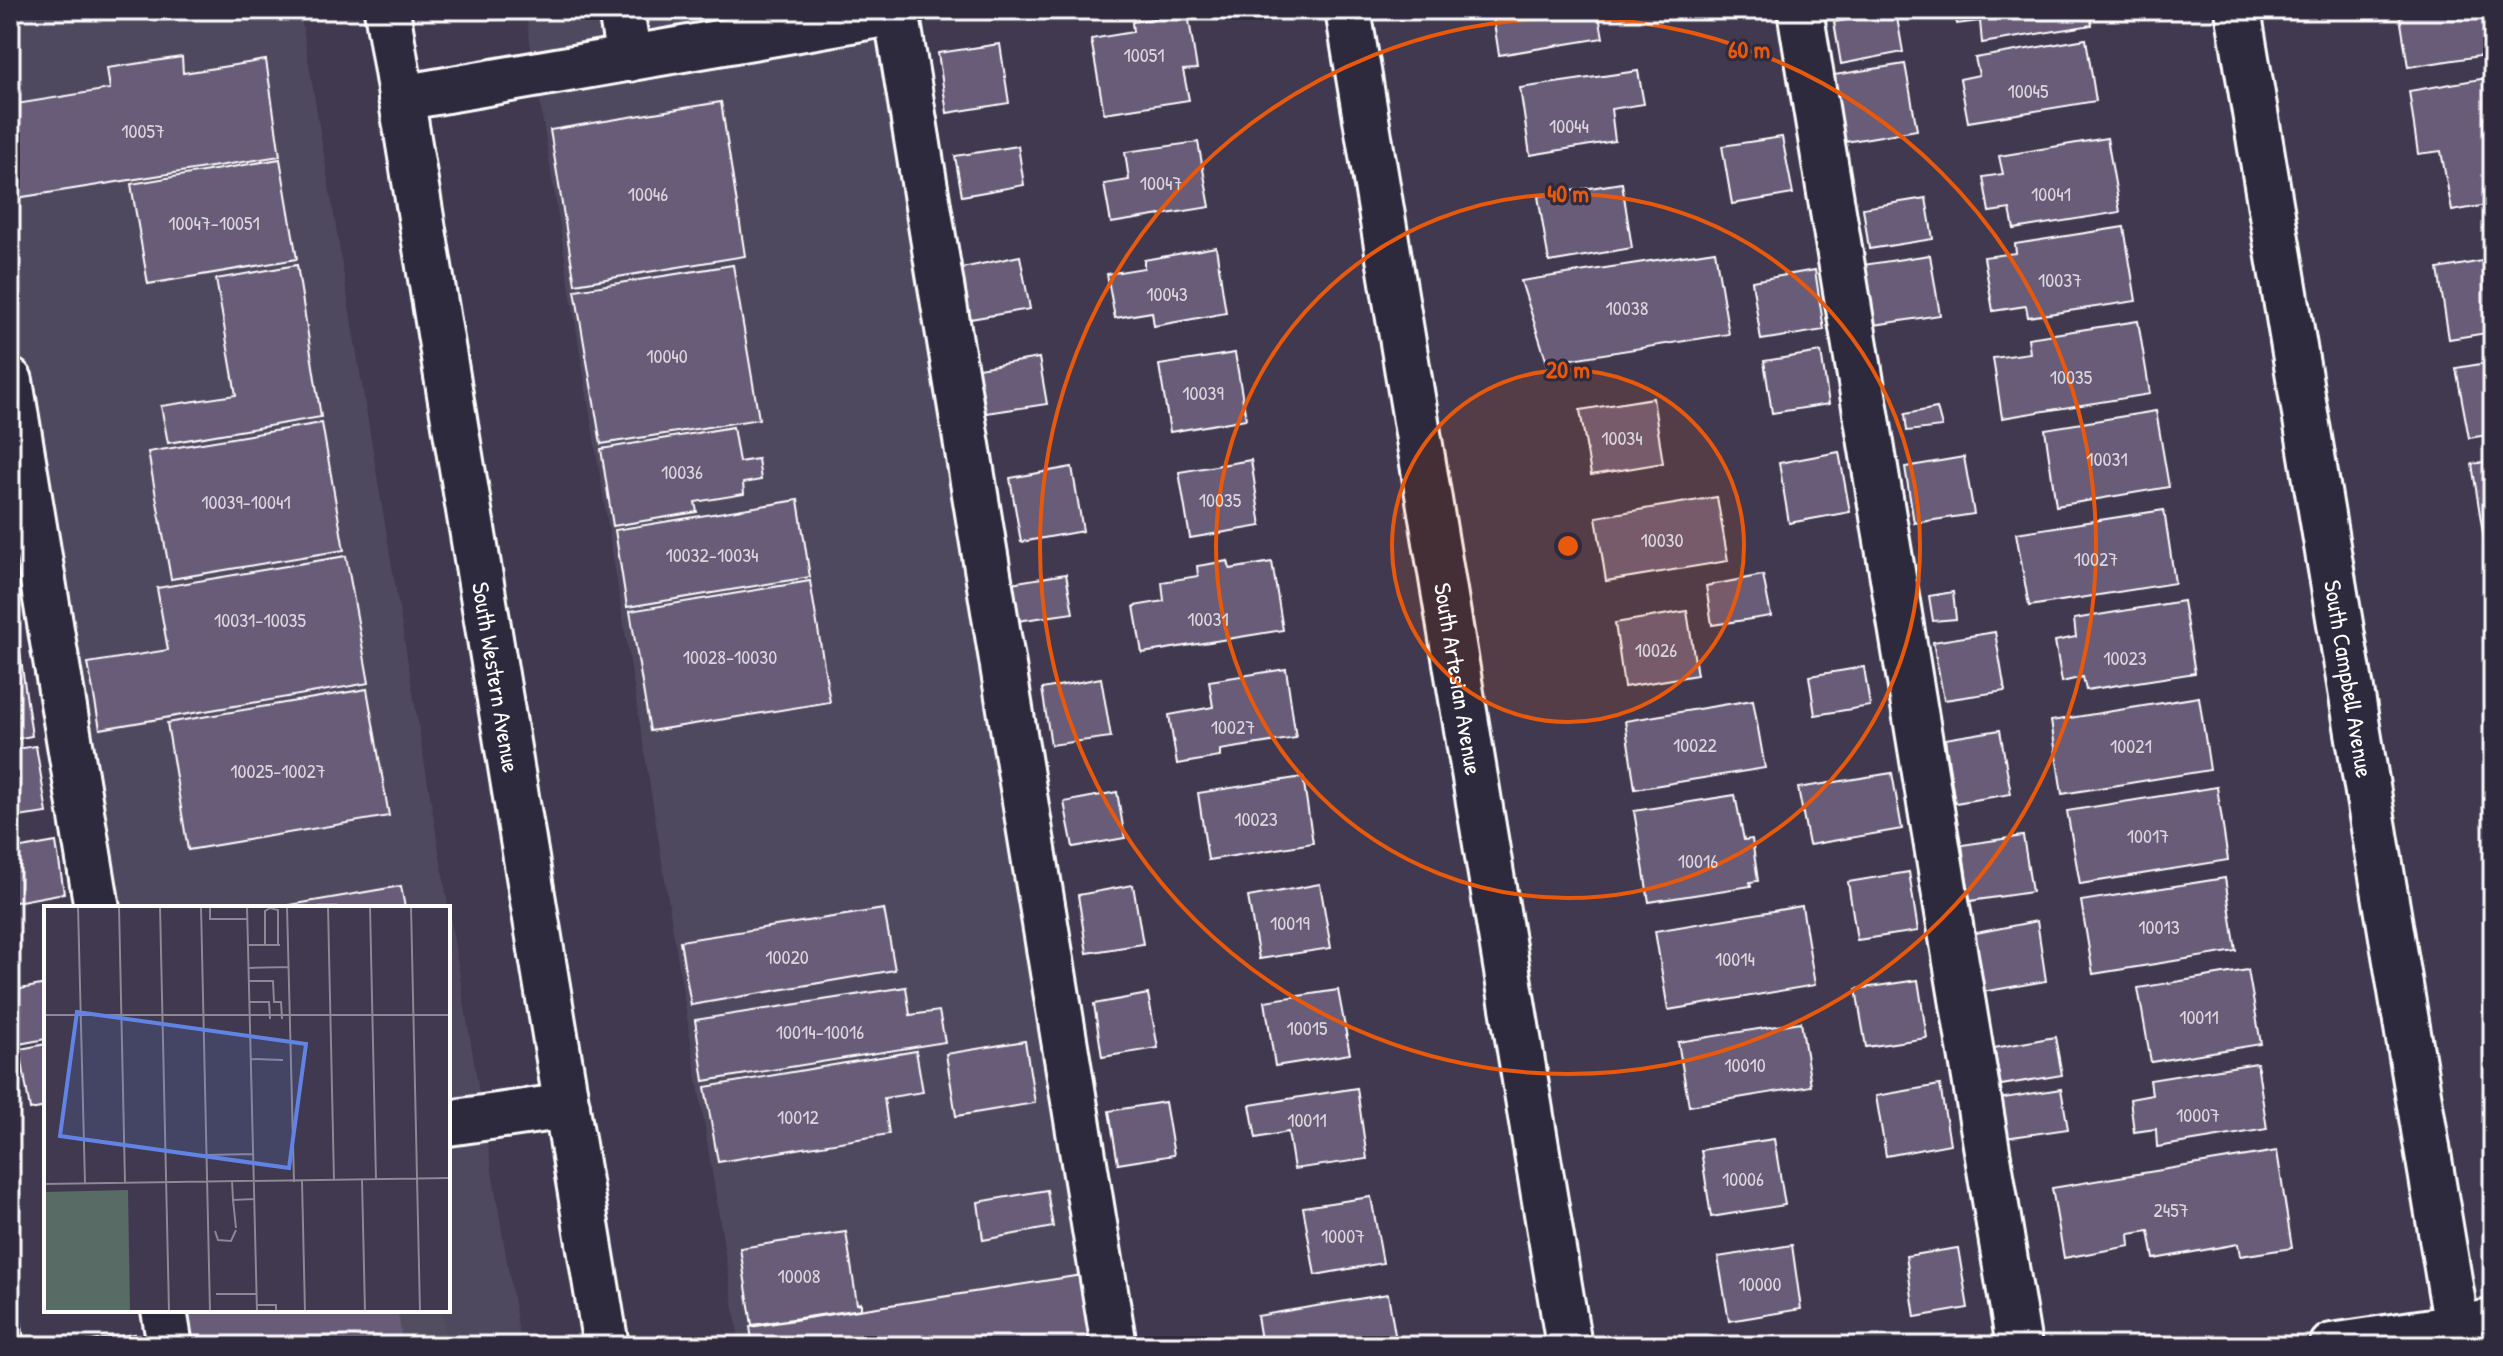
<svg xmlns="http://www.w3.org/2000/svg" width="2503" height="1356" font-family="'Patrick Hand',sans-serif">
  <rect width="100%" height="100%" fill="#40394f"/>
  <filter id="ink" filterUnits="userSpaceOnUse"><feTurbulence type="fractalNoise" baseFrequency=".0125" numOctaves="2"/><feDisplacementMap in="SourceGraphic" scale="16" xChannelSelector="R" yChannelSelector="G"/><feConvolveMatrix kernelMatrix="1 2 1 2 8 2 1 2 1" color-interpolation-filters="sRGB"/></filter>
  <g filter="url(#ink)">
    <path fill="#50485e" d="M 10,10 L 300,10 L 521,1346 L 170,1346 L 164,1310 L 448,1310 L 448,908 L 97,908 L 10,381 Z
      M 525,10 L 908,10 L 1120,1346 L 740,1346 Z"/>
    <path fill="#675c78" stroke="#fff" stroke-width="2" d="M 1492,10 L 1598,10 L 1603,38 L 1499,55 Z
      M 1954,10 L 2089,10 L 2092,25 L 1982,43 L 1980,21 L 1957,24 Z
      M 2399,10 L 2493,10 L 2493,54 L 2408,67 Z
      M 1896,12 L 1903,52 L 1841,64 L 1834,22 Z
      M 1188,14 L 1197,69 L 1183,70 L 1189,100 L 1104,113 L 1091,39 L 1133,32 L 1132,22 Z
      M 2086,39 L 2096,101 L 1968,122 L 1960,79 L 1979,75 L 1975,58 Z
      M 1000,44 L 1009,103 L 947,113 L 938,53 Z
      M 182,57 L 183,73 L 266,60 L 280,156 L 10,199 L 10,105 L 110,89 L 107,68 Z
      M 1905,64 L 1917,130 L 1845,142 L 1834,75 Z
      M 1638,71 L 1644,104 L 1611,109 L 1615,141 L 1530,155 L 1520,88 Z
      M 2493,77 L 2493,204 L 2452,211 L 2441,151 L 2418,154 L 2409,91 Z
      M 721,102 L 745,256 L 575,284 L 550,130 Z
      M 1782,137 L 1793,194 L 1732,204 L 1722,146 Z
      M 2107,138 L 2120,212 L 2014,229 L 2010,209 L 1989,212 L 1983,177 L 2003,174 L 1999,156 Z
      M 1198,142 L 1210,207 L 1111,223 L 1104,184 L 1129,180 L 1125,152 Z
      M 1018,146 L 1024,185 L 962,196 L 955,156 Z
      M 280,159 L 297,259 L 148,284 L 131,184 Z
      M 1622,183 L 1632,248 L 1549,262 L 1538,196 Z
      M 1926,198 L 1933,239 L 1869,249 L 1863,208 Z
      M 2124,227 L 2136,301 L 2028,317 L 2026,306 L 1993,311 L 1984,257 L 2016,253 L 2015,244 Z
      M 1216,247 L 1226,313 L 1154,326 L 1152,312 L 1115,318 L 1107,274 L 1144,268 L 1144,260 Z
      M 1715,251 L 1729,334 L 1547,363 L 1521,281 Z
      M 1930,255 L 1940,315 L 1874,325 L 1863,265 Z
      M 1020,256 L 1030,309 L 970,319 L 962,268 Z
      M 2493,259 L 2493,332 L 2449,339 L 2438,269 Z
      M 297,265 L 321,417 L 168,443 L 161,406 L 236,395 L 216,279 Z
      M 733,265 L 759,419 L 601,444 L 575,290 Z
      M 1815,270 L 1824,330 L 1761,340 L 1752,281 Z
      M 2138,321 L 2150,394 L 2002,418 L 1993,358 L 2030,353 L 2028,338 Z
      M 1821,352 L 1829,404 L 1772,413 L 1764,361 Z
      M 1235,353 L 1246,419 L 1170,432 L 1159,365 Z
      M 1039,358 L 1047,404 L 986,413 L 978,368 Z
      M 2493,362 L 2493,434 L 2469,438 L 2456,368 Z
      M 1653,398 L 1663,463 L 1591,475 L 1580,410 Z
      M 1937,408 L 1942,427 L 1907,431 L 1905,414 Z
      M 2156,411 L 2169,487 L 2056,506 L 2045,429 Z
      M 322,423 L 344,550 L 171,579 L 148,452 Z
      M 733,427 L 739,462 L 758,459 L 761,480 L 743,483 L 744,494 L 695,502 L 697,512 L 613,526 L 601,449 Z
      M 1839,452 L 1850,512 L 1789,523 L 1779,463 Z
      M 1964,457 L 1974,514 L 1914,523 L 1905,467 Z
      M 1251,460 L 1261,526 L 1190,538 L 1179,472 Z
      M 2493,461 L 2493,537 L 2484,539 L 2472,464 Z
      M 1072,467 L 1083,531 L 1021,542 L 1010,478 Z
      M 1717,497 L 1728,561 L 1606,581 L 1596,517 Z
      M 798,500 L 810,577 L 627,607 L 615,530 Z
      M 2164,510 L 2175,583 L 2029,606 L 2016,533 Z
      M 346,556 L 369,683 L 100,729 L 88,663 L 168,650 L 157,588 Z
      M 2493,556 L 2493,594 L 2487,557 Z
      M 1228,561 L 1230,569 L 1272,562 L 1283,630 L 1142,653 L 1134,606 L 1164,601 L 1162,582 L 1198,576 L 1197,566 Z
      M 1066,574 L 1073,613 L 1017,621 L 1011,583 Z
      M 1763,575 L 1771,616 L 1712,625 L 1706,586 Z
      M 810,581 L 830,702 L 650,731 L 630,611 Z
      M 1953,592 L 1956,619 L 1933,621 L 1929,596 Z
      M 2183,601 L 2195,673 L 2086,690 L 2083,677 L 2062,682 L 2055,641 L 2076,637 L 2074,619 Z
      M 1687,611 L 1697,675 L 1624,687 L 1615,623 Z
      M 1995,632 L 2005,691 L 1944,700 L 1933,642 Z
      M 19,646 L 32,736 L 10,740 L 10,648 Z
      M 1864,667 L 1870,706 L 1815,715 L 1809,676 Z
      M 1286,669 L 1296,738 L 1220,750 L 1220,757 L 1177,764 L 1169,715 L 1213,707 L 1209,681 Z
      M 1101,678 L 1111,737 L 1051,745 L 1042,689 Z
      M 367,689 L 389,816 L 188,850 L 167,723 Z
      M 2199,697 L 2210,770 L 2062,794 L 2051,721 Z
      M 1753,700 L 1765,768 L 1635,789 L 1625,721 Z
      M 2000,730 L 2011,794 L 1955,803 L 1945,739 Z
      M 36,746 L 47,813 L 10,818 L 10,750 Z
      M 1892,773 L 1902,829 L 1809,845 L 1798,788 Z
      M 1303,777 L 1313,843 L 1208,860 L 1198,793 Z
      M 2217,787 L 2228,860 L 2080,884 L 2067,811 Z
      M 1117,792 L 1125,838 L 1073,847 L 1064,802 Z
      M 1735,795 L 1744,840 L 1752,839 L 1758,881 L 1750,882 L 1751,886 L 1649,902 L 1634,811 Z
      M 2023,836 L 2032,892 L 1970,901 L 1962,845 Z
      M 56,842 L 64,893 L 10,903 L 10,850 Z
      M 1909,872 L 1918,931 L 1857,940 L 1848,882 Z
      M 2225,878 L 2236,951 L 2093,974 L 2081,901 Z
      M 1320,884 L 1331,948 L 1259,959 L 1248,897 Z
      M 1133,885 L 1143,944 L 1087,953 L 1078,895 Z
      M 401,886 L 405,908 L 290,908 L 290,905 Z
      M 1802,906 L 1815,985 L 1668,1010 L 1655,931 Z
      M 884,909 L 895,970 L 691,1005 L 680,941 Z
      M 2037,921 L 2046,981 L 1982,992 L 1971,934 Z
      M 2248,970 L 2261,1044 L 2151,1062 L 2138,988 Z
      M 1918,980 L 1927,1038 L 1866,1047 L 1856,989 Z
      M 46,984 L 46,1039 L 19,1044 L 10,991 Z
      M 906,987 L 910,1015 L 939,1011 L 945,1042 L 704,1081 L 695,1020 Z
      M 1338,990 L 1350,1054 L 1275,1066 L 1265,1001 Z
      M 1148,994 L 1158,1048 L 1102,1057 L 1094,1004 Z
      M 1801,1022 L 1811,1086 L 1689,1106 L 1678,1042 Z
      M 2055,1037 L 2062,1075 L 2001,1085 L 1994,1048 Z
      M 1025,1041 L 1035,1103 L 956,1116 L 946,1054 Z
      M 46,1044 L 46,1107 L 30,1110 L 20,1049 Z
      M 916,1051 L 923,1092 L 884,1098 L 889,1134 L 718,1162 L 705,1087 Z
      M 2257,1063 L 2267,1129 L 2157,1147 L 2156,1129 L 2134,1132 L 2130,1099 L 2152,1095 L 2150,1080 Z
      M 1940,1085 L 1950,1144 L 1886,1156 L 1876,1096 Z
      M 1357,1088 L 1367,1159 L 1294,1169 L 1288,1132 L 1256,1138 L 1250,1105 Z
      M 2061,1089 L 2068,1129 L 2005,1138 L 1998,1099 Z
      M 1165,1102 L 1174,1155 L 1118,1164 L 1109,1111 Z
      M 1774,1139 L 1785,1205 L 1711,1217 L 1701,1150 Z
      M 2277,1151 L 2292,1248 L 2240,1256 L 2238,1244 L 2154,1259 L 2149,1231 L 2129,1234 L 2130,1246 L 2064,1258 L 2052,1188 Z
      M 1047,1190 L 1053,1227 L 983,1240 L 978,1202 Z
      M 1371,1197 L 1383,1263 L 1315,1275 L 1303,1207 Z
      M 846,1232 L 857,1304 L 861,1303 L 861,1309 L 752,1325 L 740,1248 Z
      M 1792,1245 L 1801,1309 L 1729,1321 L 1718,1257 Z
      M 1958,1248 L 1968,1308 L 1915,1317 L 1906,1256 Z
      M 14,1274 L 25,1346 L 10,1346 L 10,1275 Z
      M 1082,1275 L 1092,1346 L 753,1346 L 750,1327 Z
      M 1388,1294 L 1397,1346 L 1262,1346 L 1257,1316 Z
      M 178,1310 L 440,1310 L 445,1346 L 183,1346 Z
      M 135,1334 L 137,1346 L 79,1346 L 79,1343 Z
      M 1203,1340 L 1204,1346 L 1164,1346 Z"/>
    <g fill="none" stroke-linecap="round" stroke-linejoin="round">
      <path stroke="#534d61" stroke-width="44" stroke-dasharray="44 22" stroke-linecap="butt" d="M 420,1310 L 425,1346"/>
      <g stroke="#fff" stroke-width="50">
        <g id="minor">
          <path d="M 621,10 L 629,59"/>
          <path d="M 896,10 L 1114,1346"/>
          <path id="s1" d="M 1348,10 L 1569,1346"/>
          <path d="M 1800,10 L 2019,1346"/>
          <path id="s2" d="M 2238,10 L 2460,1346"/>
          <path d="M 401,98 L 896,12"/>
          <path d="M 10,381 L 97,908"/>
          <path d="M 448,1123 L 567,1106"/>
          <path d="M 164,1310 L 170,1346"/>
          <path d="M 2332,1346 L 2493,1322"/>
        </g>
      </g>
      <g stroke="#fff" stroke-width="50">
        <g id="major">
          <path id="s3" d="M 387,10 L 606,1346"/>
        </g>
      </g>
      <use href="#minor" stroke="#2f2a3d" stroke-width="44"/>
      <use href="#major" stroke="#2f2a3d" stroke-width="44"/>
    </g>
  </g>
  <circle cx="1568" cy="546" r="176" fill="#e8590c" fill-opacity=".12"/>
  <g fill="none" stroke="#e8590c" stroke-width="4">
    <circle cx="1568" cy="546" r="176"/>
    <circle cx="1568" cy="546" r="352"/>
    <circle cx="1568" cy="546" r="528"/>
  </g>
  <g text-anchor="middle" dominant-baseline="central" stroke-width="6" stroke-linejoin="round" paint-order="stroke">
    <g font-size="20" fill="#d9d6dd">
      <text x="1144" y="54">10051</text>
      <text x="2028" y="90">10045</text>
      <text x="1569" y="125">10044</text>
      <text x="143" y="130">10057</text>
      <text x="1161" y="182">10047</text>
      <text x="648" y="193">10046</text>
      <text x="2051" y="193">10041</text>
      <text x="214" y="222">10047-10051</text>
      <text x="2060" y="279">10037</text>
      <text x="1167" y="293">10043</text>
      <text x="1627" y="307">10038</text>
      <text x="667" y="355">10040</text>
      <text x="2071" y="376">10035</text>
      <text x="1203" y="392">10039</text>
      <text x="1622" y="437">10034</text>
      <text x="2107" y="458">10031</text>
      <text x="682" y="471">10036</text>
      <text x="1220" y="499">10035</text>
      <text x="246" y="501">10039-10041</text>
      <text x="1662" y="539">10030</text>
      <text x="712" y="554">10032-10034</text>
      <text x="2096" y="558">10027</text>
      <text x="1208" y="618">10031</text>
      <text x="260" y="619">10031-10035</text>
      <text x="1656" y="649">10026</text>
      <text x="730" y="656">10028-10030</text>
      <text x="2125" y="657">10023</text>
      <text x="1233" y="726">10027</text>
      <text x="1695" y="744">10022</text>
      <text x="2131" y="745">10021</text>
      <text x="278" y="770">10025-10027</text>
      <text x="1256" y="818">10023</text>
      <text x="2148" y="835">10017</text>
      <text x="1698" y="860">10016</text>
      <text x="1290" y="922">10019</text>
      <text x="2159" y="926">10013</text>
      <text x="787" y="956">10020</text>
      <text x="1735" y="958">10014</text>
      <text x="2199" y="1016">10011</text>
      <text x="1307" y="1027">10015</text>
      <text x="820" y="1031">10014-10016</text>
      <text x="1745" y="1064">10010</text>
      <text x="2198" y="1114">10007</text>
      <text x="798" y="1116">10012</text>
      <text x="1307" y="1119">10011</text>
      <text x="1743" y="1178">10006</text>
      <text x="2171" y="1209">2457</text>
      <text x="1343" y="1235">10007</text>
      <text x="799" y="1275">10008</text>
      <text x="1760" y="1283">10000</text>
    </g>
    <g font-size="24" fill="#fff" stroke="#2f2a3d">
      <text stroke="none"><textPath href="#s3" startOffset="676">South Western Avenue</textPath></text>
      <text stroke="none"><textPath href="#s1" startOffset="678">South Artesian Avenue</textPath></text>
      <text stroke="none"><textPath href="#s2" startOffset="678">South Campbell Avenue</textPath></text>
    </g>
  </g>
  <g transform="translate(44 906)">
    <rect width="406" height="406" fill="#40394f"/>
    <path d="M 84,284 L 86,406 L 0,406 L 0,286 Z" fill="#586b64"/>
    <path fill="none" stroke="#8c8895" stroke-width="2" d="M 34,0 L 41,278M 75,0 L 81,277M 116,0 L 125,406M 157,0 L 166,406M 166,0 L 166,13 L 204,13M 203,0 L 213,406M 284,0 L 290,275M 326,0 L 332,274M 367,0 L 376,406M 204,39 L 236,39M 221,39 L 221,5 L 226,2 L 234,4 L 234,39M 205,62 L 244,61M 205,75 L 229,75 L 230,96M 206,96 L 225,96 L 226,113M 229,96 L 237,96 L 238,113M 0,109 L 406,109M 207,153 L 239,154M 163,249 L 209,248M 318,274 L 321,406M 188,275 L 189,294 L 210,293M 258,275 L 261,406M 250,276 L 243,0 L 267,0M 0,278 L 406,272M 189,294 L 192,322M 171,325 L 174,334 L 187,335 L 192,324M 172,388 L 212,388M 213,399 L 232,399 L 232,406"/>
    <path fill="#6183e4" fill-opacity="0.15" stroke="#6183e4" stroke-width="4" d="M 33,106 L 262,138 L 245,262 L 16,230 Z"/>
    <rect width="406" height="406" fill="none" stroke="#fff" stroke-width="4"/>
  </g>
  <circle cx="1568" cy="546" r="12" fill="#e8590c" stroke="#2f2a3d" stroke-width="4"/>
  <g font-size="24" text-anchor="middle" font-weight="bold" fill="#e8590c" stroke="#2f2a3d" stroke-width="6" stroke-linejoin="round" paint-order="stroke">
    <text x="1749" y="58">60 m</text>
    <text x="1568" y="202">40 m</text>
    <text x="1568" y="378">20 m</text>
  </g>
  <rect width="2503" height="1356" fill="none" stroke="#2f2a3d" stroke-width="40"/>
  <rect x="20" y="20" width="2463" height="1316" fill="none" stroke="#fff" stroke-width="3" filter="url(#ink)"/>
</svg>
